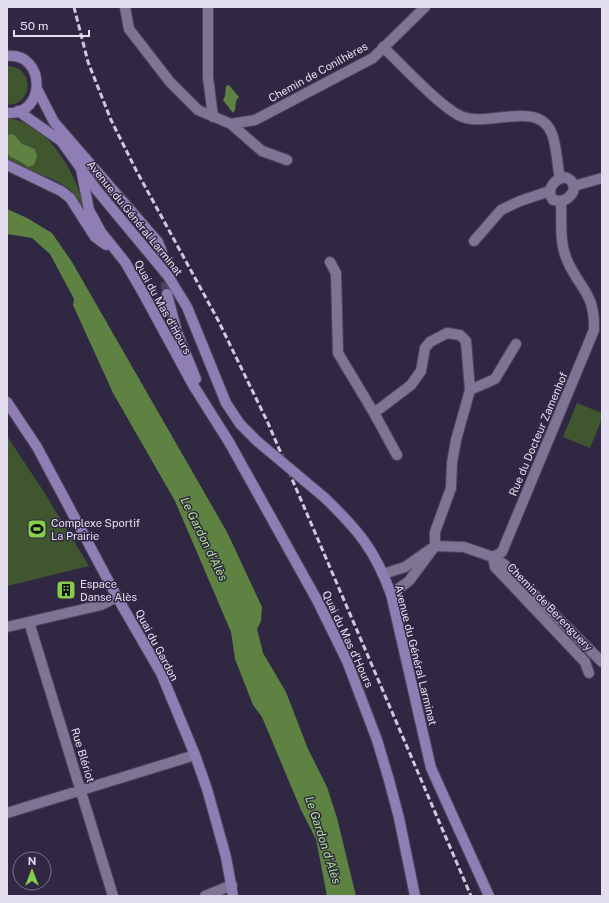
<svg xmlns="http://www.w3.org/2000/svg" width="609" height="903" font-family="'Public Sans',sans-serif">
  <rect width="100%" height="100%" fill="#302843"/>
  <path fill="#3f562f" d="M 7,66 C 34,66 35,104 7,105 Z
    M 7,118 C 50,123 77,175 86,213 C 79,206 76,196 70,190 C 58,179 23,168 7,161 Z
    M 577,403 L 602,413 L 602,419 L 590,448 L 563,437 Z
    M 7,436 L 44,492 L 89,566 L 7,586 Z"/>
  <path fill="#5d8242" d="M 229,85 L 239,97 L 236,101 L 235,110 L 233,113 L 223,100 L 225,96 L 226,86 Z
    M 11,134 L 14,135 L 22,144 L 35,149 L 37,157 L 34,165 L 28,167 C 9,152 7,164 7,136 Z
    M 7,209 L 27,218 L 52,233 L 72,262 L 227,532 L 262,607 L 261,621 L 257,629 L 263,653 L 286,692 L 308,749 L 327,787 L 337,818 L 356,896 L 327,896 L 316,839 L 301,810 L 262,717 L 253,705 L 235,659 L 231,632 L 175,501 L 113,393 L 73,305 L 74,299 L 50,254 L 32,238 L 7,234 Z"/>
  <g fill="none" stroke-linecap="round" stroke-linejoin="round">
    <path stroke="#4b435d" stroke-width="10" stroke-dasharray="10 5" stroke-linecap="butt" d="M 162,252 L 167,294"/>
    <g stroke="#4d465d" stroke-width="12">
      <path id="street" d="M 125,7 L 129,29 L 170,82 L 198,110 L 231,124 L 255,120 L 373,58 L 425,7
        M 208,7 L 208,77 L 213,117
        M 383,47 C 401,64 443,110 463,117 C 490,127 539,99 552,134 C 557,147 557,164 560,179
        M 231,124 L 262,151 L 287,160
        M 563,177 C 572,178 575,185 573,192 C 568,200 563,202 553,200 C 546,190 553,181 563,177 Z
        M 574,186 L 602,178
        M 561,202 C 562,221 559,242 567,260 C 580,290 595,292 594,330 L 502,552 L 493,557 L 505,565 L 602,662
        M 474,241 L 501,210 L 520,201 L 550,191
        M 330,262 L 336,273 L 338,353 L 374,413
        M 470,390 L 495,379 L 516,344
        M 397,455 L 374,413 L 411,385 L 421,371 L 425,348 L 430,342 L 447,333 L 460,335 L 466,341 L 470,390 L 456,440 L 452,463 L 451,488 L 435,532 L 435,546 L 464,547 L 493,557 L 495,567 L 585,662 L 589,673
        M 383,574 L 405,567 L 435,546 L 409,581 L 391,594
        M 29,622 L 113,896
        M 7,627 L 101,605 L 117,597
        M 7,813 L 195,755
        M 205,896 L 232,885"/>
    </g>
    <g stroke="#4d465d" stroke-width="12">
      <path id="secondary" d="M 7,56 C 46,52 47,116 7,113
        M 37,89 L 54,122 L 158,242 L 162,252
        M 18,111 L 61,141 L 95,188 L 168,276 L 187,307 L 226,403 L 240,424 L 257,441
        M 7,165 L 61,191 L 70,198 L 95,237 L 106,245
        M 81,169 L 89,210 L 101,232 L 125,262 L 143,293 L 193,385 L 229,442 L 317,600 L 347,661 L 377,740 L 389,780 L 399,818 L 415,896
        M 167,294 L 177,332 L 196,379
        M 7,402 L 37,447 L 117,597 L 161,673 L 195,755 L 207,789 L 226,857 L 233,896
        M 325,498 C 358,530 375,550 391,594 L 431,768 L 489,896"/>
    </g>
    <use href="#street" stroke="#7e7595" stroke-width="10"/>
    <use href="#secondary" stroke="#8e7eb3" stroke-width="10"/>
    <path stroke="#cec9dc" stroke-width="3" stroke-dasharray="6 3" stroke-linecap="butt" d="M 74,7 L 88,62 L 111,120 L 136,170 L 218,320 L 268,423 L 471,896"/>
    <g stroke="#4d465d" stroke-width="12" stroke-linecap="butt">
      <path id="secondary-bridge" d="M 257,441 L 325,498"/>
    </g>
    <use href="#secondary-bridge" stroke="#8e7eb3" stroke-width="10"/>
  </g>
  <defs>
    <g id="stadium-square" transform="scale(1)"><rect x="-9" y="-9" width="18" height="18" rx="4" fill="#86cf4b" stroke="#302843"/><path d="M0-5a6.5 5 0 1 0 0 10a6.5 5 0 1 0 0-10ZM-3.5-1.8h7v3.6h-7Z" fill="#111"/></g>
    <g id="building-square" transform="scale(1)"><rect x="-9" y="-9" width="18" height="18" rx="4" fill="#86cf4b" stroke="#302843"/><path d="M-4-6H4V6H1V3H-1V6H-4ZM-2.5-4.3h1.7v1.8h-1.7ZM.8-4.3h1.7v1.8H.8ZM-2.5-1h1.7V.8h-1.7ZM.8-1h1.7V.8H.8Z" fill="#111"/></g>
  </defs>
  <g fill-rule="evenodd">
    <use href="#stadium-square" x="37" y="529"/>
    <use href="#building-square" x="66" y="590"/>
  </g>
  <g text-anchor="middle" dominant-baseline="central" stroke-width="3" stroke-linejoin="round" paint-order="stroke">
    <g font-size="11" fill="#e3def0" stroke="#302843">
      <text transform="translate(318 72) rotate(-29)">Chemin de Conilhères</text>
      <text transform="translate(135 218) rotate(51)">Avenue du Général Larminat</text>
      <text transform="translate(163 307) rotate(61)">Quai du Mas d'Hours</text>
      <text transform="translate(538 434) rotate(-67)">Rue du Docteur Zamenhof</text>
      <text transform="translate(550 607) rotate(46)">Chemin de Berenguery</text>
      <text transform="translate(348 639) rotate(65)">Quai du Mas d'Hours</text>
      <text transform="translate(157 645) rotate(62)">Quai du Gardon</text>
      <text transform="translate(416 655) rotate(76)">Avenue du Général Larminat</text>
      <text transform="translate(83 755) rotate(73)">Rue Blériot</text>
    </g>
    <g font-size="11" fill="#e3def0" stroke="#302843" text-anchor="start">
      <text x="51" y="523">Complexe Sportif<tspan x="51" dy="13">La Prairie</tspan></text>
      <text x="80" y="584">Espace<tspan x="80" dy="13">Danse Alès</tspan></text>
    </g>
    <g font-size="12" font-style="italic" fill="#aee48a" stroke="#302843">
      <text transform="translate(204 539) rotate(64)">Le Gardon d'Alès</text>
      <text transform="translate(323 840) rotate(72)">Le Gardon d'Alès</text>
    </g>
  </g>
  <rect width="609" height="903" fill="none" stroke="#e3def0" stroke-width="16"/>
  <g transform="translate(32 871)"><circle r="19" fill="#302843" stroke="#787188"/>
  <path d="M0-3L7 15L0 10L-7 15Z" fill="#86cf4b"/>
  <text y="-6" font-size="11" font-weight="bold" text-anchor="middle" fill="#e3def0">N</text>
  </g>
  <path d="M14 30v6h75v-6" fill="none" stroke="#e3def0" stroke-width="2"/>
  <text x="20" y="30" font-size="12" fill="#e3def0" stroke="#302843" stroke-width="3" paint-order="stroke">50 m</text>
</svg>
